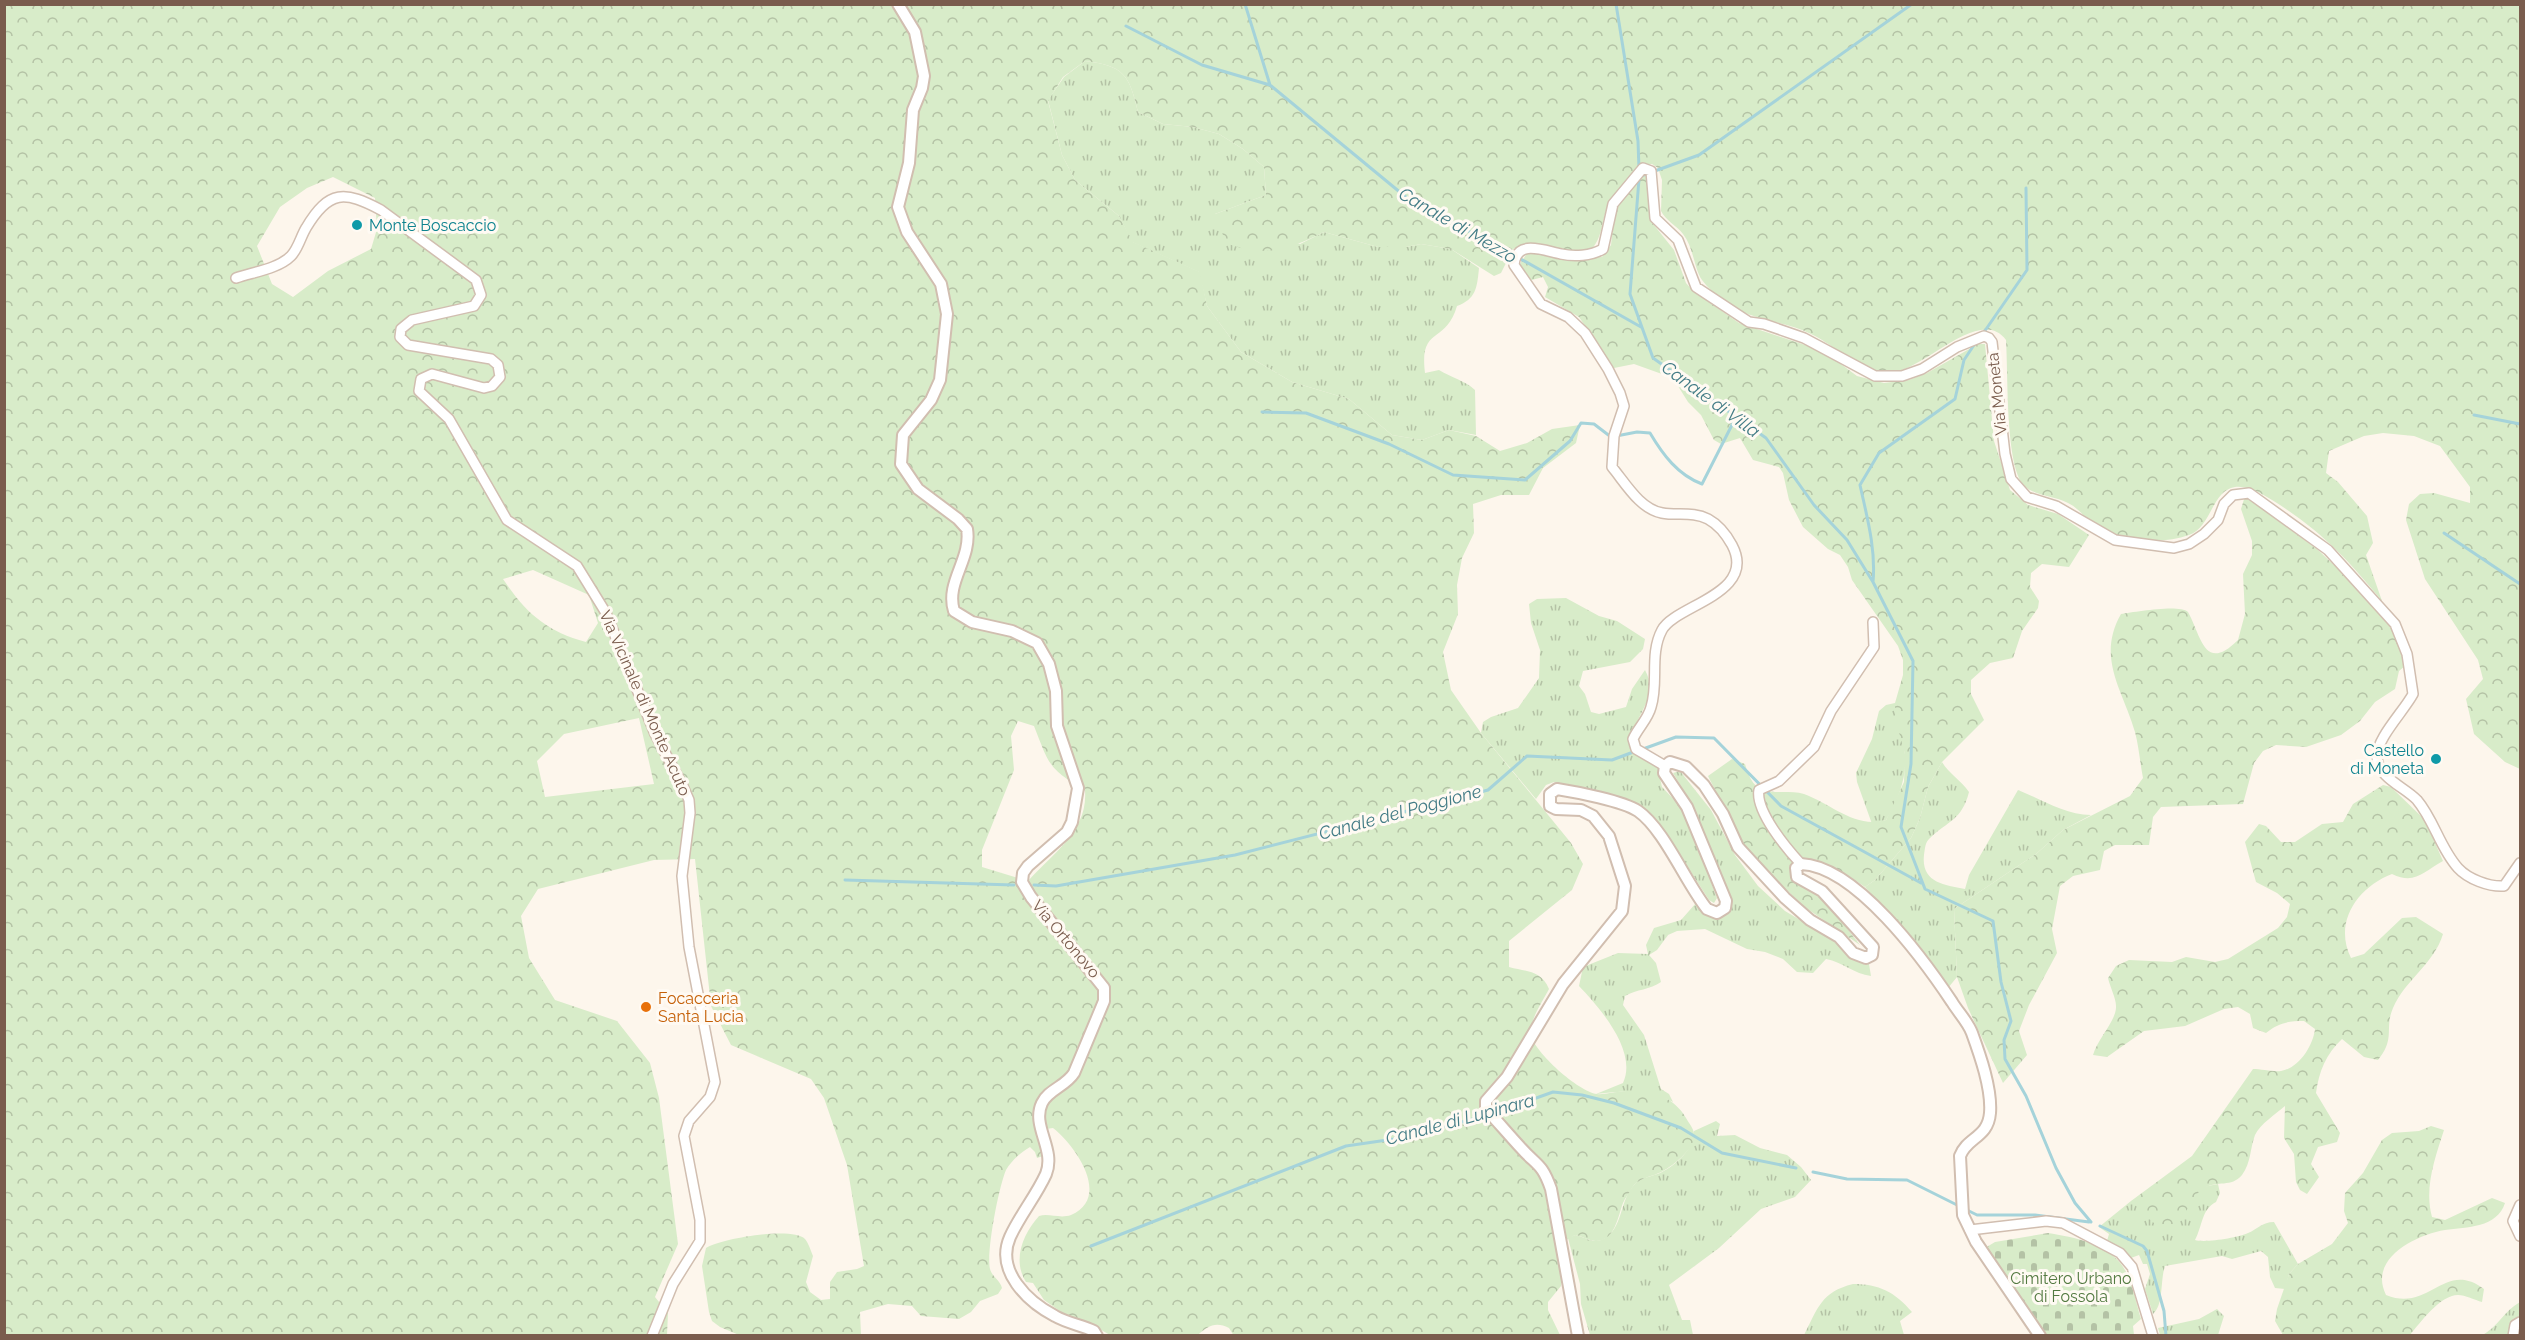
<svg xmlns="http://www.w3.org/2000/svg" width="2525" height="1340" font-family="Raleway,sans-serif">
  <defs>
    <pattern id="grass-tufts" width="24" height="20" patternUnits="userSpaceOnUse" patternTransform="scale(1.5)"><rect width="24" height="20" fill="#d8ecc9"/><path d="M3 7l-1-3M5 7V3M7 7l1-3M15 17l-1-3M17 17v-4M19 17l1-3" fill="none" stroke="#b4c2a5"/></pattern>
    <pattern id="forest-crowns" width="20" height="18" patternUnits="userSpaceOnUse" patternTransform="scale(1.5)"><rect width="20" height="18" fill="#d8ecc9"/><path d="M2 6a3 3 0 1 1 6 0M12 15a3 3 0 1 1 6 0" fill="none" stroke="#b4c2a5"/></pattern>
    <pattern id="cemetery-stones" width="16" height="16" patternUnits="userSpaceOnUse" patternTransform="scale(1.5)"><rect width="16" height="16" fill="#d8ecc9"/><path d="M2 7V4a2 2 0 0 1 4 0v3zM10 15v-3a2 2 0 0 1 4 0v3z" fill="#b4c2a5"/></pattern>
  </defs>
  <rect width="100%" height="100%" fill="#fdf6ec"/>
  <path fill="url(#grass-tufts)" d="M 1085,61 C 1124,66 1129,74 1138,112 L 1163,124 L 1193,127 L 1219,134 L 1243,149 L 1264,167 L 1266,195 L 1215,214 L 1300,244 L 1324,232 L 1378,247 L 1406,247 L 1421,244 L 1451,249 L 1479,268 C 1477,288 1476,299 1457,306 C 1446,345 1419,325 1425,373 L 1439,370 C 1452,378 1464,380 1475,390 L 1476,435 L 1449,430 L 1422,440 L 1392,435 L 1349,399 L 1292,382 L 1241,352 L 1207,306 L 1199,272 L 1132,242 L 1119,216 L 1075,180 L 1062,155 L 1048,100 L 1064,77 Z
    M 1566,598 L 1599,616 L 1617,621 L 1645,639 L 1643,649 L 1630,662 L 1583,671 L 1579,686 L 1585,694 L 1591,712 L 1599,714 L 1626,707 L 1632,689 L 1645,670 C 1662,700 1627,721 1631,749 L 1637,756 L 1657,765 L 1662,787 L 1683,809 L 1717,898 L 1714,903 L 1709,900 L 1663,829 L 1646,813 L 1554,782 L 1546,785 L 1536,799 L 1481,733 L 1483,722 L 1491,717 L 1518,708 L 1539,678 L 1540,650 L 1531,623 L 1529,604 L 1537,599 Z
    M 1895,703 C 1895,722 1903,736 1905,754 C 1907,778 1898,800 1886,820 L 1872,824 L 1857,782 L 1856,773 L 1872,739 L 1879,711 L 1886,705 Z
    M 1942,762 C 1949,774 1961,780 1969,792 C 1962,820 1948,821 1930,838 C 1925,842 1925,849 1924,855 C 1921,882 1943,885 1965,889 L 1969,875 L 2018,790 C 2043,800 2065,815 2091,815 L 2063,830 L 2036,854 L 1954,909 L 1957,977 L 1948,988 L 1923,952 L 1865,887 L 1875,880 L 1911,838 L 1920,818 L 1928,787 Z
    M 1680,771 L 1711,810 L 1735,855 L 1758,886 L 1785,911 L 1829,937 L 1853,958 L 1869,964 L 1871,976 C 1854,974 1843,962 1826,959 L 1813,973 L 1797,972 L 1783,959 L 1765,952 L 1747,949 L 1705,929 L 1677,931 L 1668,935 L 1657,950 L 1649,955 L 1656,963 L 1661,982 C 1650,990 1637,989 1625,996 L 1623,1005 L 1644,1035 L 1661,1089 L 1669,1094 L 1673,1102 C 1646,1088 1625,1091 1596,1094 L 1623,1083 C 1638,1051 1599,1007 1579,986 L 1583,967 L 1618,953 L 1648,954 L 1646,945 L 1654,928 L 1681,920 L 1696,903 L 1713,916 L 1722,916 L 1729,910 C 1731,893 1723,882 1717,866 C 1704,833 1692,803 1673,773 Z
    M 1716,1121 L 1720,1124 L 1717,1136 L 1735,1135 L 1760,1148 L 1787,1155 L 1801,1167 L 1811,1180 L 1795,1197 L 1761,1209 L 1719,1248 L 1669,1285 L 1682,1320 L 1690,1320 L 1693,1335 L 1590,1335 L 1581,1304 L 1580,1284 L 1568,1238 L 1575,1235 C 1583,1236 1593,1244 1601,1240 C 1625,1230 1618,1199 1636,1183 C 1643,1177 1654,1176 1662,1172 C 1676,1165 1695,1148 1694,1131 Z
    M 2218,1184 L 2220,1193 L 2216,1202 C 2201,1210 2203,1225 2195,1240 C 2205,1243 2237,1238 2248,1233 C 2258,1229 2262,1222 2274,1222 L 2298,1264 L 2289,1274 L 2285,1289 L 2275,1288 L 2270,1277 L 2268,1257 L 2261,1251 L 2232,1259 L 2222,1256 L 2165,1266 C 2160,1280 2164,1305 2153,1314 L 2145,1289 L 2150,1274 L 2147,1264 L 2143,1264 L 2139,1255 L 2131,1258 L 2107,1241 L 2109,1234 L 2099,1227 L 2131,1201 Z
    M 1853,1284 C 1879,1284 1895,1292 1912,1312 L 1900,1321 L 1904,1335 L 1804,1335 C 1818,1308 1821,1292 1853,1284 Z
    M 2520,1302 L 2520,1335 L 2481,1336 C 2498,1327 2504,1311 2520,1302 Z
    M 2217,1309 L 2224,1316 L 2218,1335 L 2160,1335 L 2158,1328 L 2199,1319 Z"/>
  <path fill="url(#forest-crowns)" fill-rule="evenodd" d="M 5,5 L 2520,5 L 2520,769 L 2505,762 L 2474,734 L 2466,699 L 2483,679 L 2478,660 L 2425,579 L 2406,520 L 2409,504 L 2420,494 L 2434,493 L 2470,503 L 2470,487 L 2440,446 L 2414,436 L 2383,433 L 2364,436 L 2329,451 L 2326,473 L 2338,482 L 2367,516 L 2373,543 L 2366,555 L 2382,601 C 2349,561 2324,534 2280,505 C 2267,497 2250,485 2235,487 C 2212,490 2211,528 2189,535 C 2161,545 2122,541 2096,526 C 2086,520 2079,508 2068,503 C 2050,494 2026,497 2018,476 C 2006,445 2008,376 2006,340 C 1980,305 1926,369 1893,372 C 1860,374 1839,347 1811,334 C 1784,320 1746,321 1722,299 C 1715,294 1707,287 1702,280 C 1694,269 1694,248 1683,234 C 1676,225 1666,221 1661,211 L 1662,180 L 1658,168 L 1652,164 L 1638,166 C 1629,178 1617,190 1609,203 C 1601,219 1604,236 1591,250 C 1561,256 1543,237 1513,249 L 1501,273 L 1494,276 L 1451,249 L 1421,244 L 1406,247 L 1378,247 L 1324,232 C 1288,250 1265,258 1226,243 L 1215,214 L 1266,195 L 1264,167 L 1243,149 L 1219,134 L 1193,127 L 1163,124 L 1138,112 C 1129,74 1124,66 1085,61 L 1063,77 L 1048,101 L 1062,155 L 1075,180 L 1119,216 L 1133,242 L 1200,272 L 1207,306 L 1241,352 L 1292,382 L 1349,399 L 1392,435 L 1422,440 L 1449,430 L 1476,436 L 1500,451 L 1527,443 L 1552,429 L 1580,425 L 1576,443 L 1543,468 L 1529,495 L 1501,495 L 1473,504 L 1474,533 L 1462,558 L 1457,585 L 1458,614 L 1443,652 L 1451,690 L 1481,733 L 1571,843 L 1583,864 L 1572,890 L 1509,941 L 1509,967 C 1527,972 1541,970 1549,989 C 1543,1001 1529,1020 1531,1035 C 1534,1052 1579,1092 1597,1094 C 1603,1095 1613,1092 1619,1092 C 1646,1088 1672,1094 1686,1118 C 1690,1125 1696,1131 1694,1139 C 1691,1151 1674,1165 1663,1171 C 1653,1177 1639,1177 1632,1188 C 1629,1193 1625,1198 1623,1203 C 1618,1216 1615,1241 1596,1241 C 1589,1241 1582,1236 1575,1235 L 1563,1242 L 1561,1286 L 1548,1302 L 1548,1310 L 1560,1335 L 1234,1336 L 1229,1328 C 1216,1321 1207,1326 1198,1335 L 1110,1335 L 1089,1323 L 1070,1318 L 1044,1300 L 1033,1283 L 1026,1282 C 1012,1260 1023,1234 1039,1216 C 1049,1213 1060,1219 1071,1215 C 1112,1197 1075,1145 1053,1128 L 1046,1129 L 1043,1156 L 1037,1158 L 1035,1152 L 1030,1147 C 1021,1152 1011,1161 1006,1170 C 999,1186 986,1252 990,1269 C 992,1277 1000,1280 1002,1288 L 998,1294 L 980,1301 L 971,1312 L 959,1319 L 921,1316 L 912,1306 L 888,1304 L 860,1312 L 861,1335 L 739,1335 L 720,1327 L 712,1321 L 709,1312 L 702,1266 L 706,1248 C 720,1239 792,1226 805,1239 C 808,1242 811,1251 813,1256 L 806,1282 L 810,1292 L 821,1300 L 830,1299 L 830,1282 L 837,1272 L 857,1269 L 864,1266 L 847,1165 L 824,1098 L 811,1079 L 731,1045 L 711,1006 L 695,859 L 654,860 L 538,889 L 521,916 L 529,958 L 555,1000 L 617,1021 L 650,1063 L 659,1098 L 678,1244 L 655,1297 L 668,1313 L 667,1335 L 5,1336 ZM 333,177 L 375,198 L 377,229 L 371,249 L 328,271 L 293,297 L 272,284 L 257,246 L 280,207 L 307,188 ZM 533,570 L 589,595 L 598,623 L 586,642 C 546,631 526,613 503,579 ZM 639,718 L 654,784 L 545,797 L 537,761 L 564,734 ZM 1018,721 L 1034,726 C 1050,767 1048,767 1085,791 C 1088,831 1052,854 1028,881 L 982,867 L 982,850 L 1014,770 L 1011,736 Z
    M 1643,174 L 1647,176 L 1650,220 L 1674,250 L 1686,283 L 1693,291 L 1739,323 L 1811,347 L 1834,359 L 1857,376 L 1884,383 L 1909,380 L 1927,373 L 1978,344 L 1985,344 L 1994,441 L 2010,490 L 2028,505 L 2058,514 L 2089,535 L 2069,567 L 2042,564 L 2031,573 L 2030,587 L 2039,601 L 2038,608 L 2022,631 L 2013,658 L 1990,663 L 1971,680 L 1971,694 L 1984,720 L 1942,762 L 1928,787 L 1920,818 L 1911,838 L 1875,880 L 1865,887 L 1852,878 L 1807,858 L 1800,858 L 1792,864 L 1791,871 L 1794,877 L 1824,899 L 1860,945 L 1806,908 L 1762,867 L 1739,838 L 1708,776 L 1732,759 L 1745,764 C 1748,774 1752,786 1763,790 C 1775,794 1791,790 1804,794 C 1832,804 1855,829 1886,820 L 1904,782 L 1905,754 L 1895,718 L 1895,703 L 1903,675 L 1903,660 L 1898,646 L 1852,580 L 1848,567 L 1840,555 L 1828,549 L 1803,527 L 1789,500 L 1783,473 L 1779,467 L 1753,460 L 1740,438 L 1721,444 L 1714,440 L 1701,415 L 1688,402 L 1673,378 L 1634,364 L 1614,368 L 1579,317 L 1545,297 L 1548,287 L 1543,277 L 1528,281 L 1519,265 L 1528,252 L 1562,259 L 1602,257 L 1611,245 L 1615,208 Z
    M 2245,496 L 2318,550 L 2337,568 L 2394,631 L 2405,666 L 2399,671 L 2395,689 L 2375,702 L 2360,721 L 2341,735 L 2306,747 L 2276,745 L 2263,751 L 2254,763 L 2243,804 L 2161,807 L 2153,817 L 2149,845 L 2115,845 L 2104,851 L 2100,870 L 2073,876 L 2060,886 L 2052,929 L 2057,953 L 2029,1005 L 2019,1031 L 2027,1055 L 2003,1083 L 1968,1008 L 1957,977 L 1954,909 L 2036,854 L 2063,830 L 2130,796 L 2143,778 C 2140,763 2139,747 2135,732 C 2123,690 2096,658 2121,614 C 2135,612 2179,604 2188,612 C 2201,635 2204,674 2238,640 L 2245,614 L 2243,574 L 2252,555 L 2252,541 L 2241,509 Z
    M 2383,785 L 2391,787 L 2425,820 L 2443,861 C 2423,872 2415,885 2392,874 C 2358,887 2333,922 2351,958 L 2364,954 L 2402,918 L 2416,917 L 2443,934 C 2434,964 2405,980 2393,1008 C 2384,1029 2396,1038 2378,1060 L 2364,1057 L 2342,1039 C 2326,1054 2319,1071 2316,1093 L 2340,1133 L 2337,1142 L 2318,1147 L 2311,1164 L 2319,1177 L 2307,1194 L 2300,1190 L 2296,1182 L 2294,1154 L 2284,1138 L 2285,1106 C 2276,1114 2260,1124 2255,1135 C 2250,1148 2251,1163 2242,1175 C 2231,1188 2218,1180 2204,1188 C 2188,1198 2188,1218 2170,1231 L 2157,1226 L 2131,1201 L 2192,1156 L 2253,1069 C 2261,1069 2273,1072 2281,1071 C 2299,1068 2313,1046 2315,1029 L 2304,1021 C 2288,1021 2278,1023 2266,1033 L 2253,1028 L 2250,1014 L 2238,1007 L 2224,1009 L 2185,1026 L 2144,1031 L 2107,1057 L 2093,1055 C 2098,1038 2117,1020 2116,1006 C 2116,998 2110,987 2108,978 L 2116,966 L 2129,960 L 2172,962 L 2186,957 L 2215,962 L 2228,959 L 2278,928 L 2287,917 L 2290,904 L 2277,893 L 2256,882 L 2245,842 L 2259,824 L 2266,826 L 2281,842 L 2295,842 L 2322,824 L 2343,822 L 2353,804 Z
    M 2431,1126 L 2444,1130 C 2435,1158 2424,1188 2432,1217 L 2445,1220 L 2492,1198 L 2505,1203 C 2497,1228 2467,1227 2445,1230 C 2415,1235 2368,1259 2386,1295 C 2430,1313 2444,1259 2484,1289 L 2482,1302 C 2475,1300 2465,1295 2458,1295 C 2440,1295 2420,1323 2410,1335 L 2283,1335 L 2275,1321 L 2277,1309 L 2289,1274 L 2298,1264 L 2332,1244 L 2348,1223 L 2344,1211 L 2345,1193 L 2363,1173 L 2382,1140 L 2392,1133 L 2419,1131 Z"/>
  <path fill="url(#cemetery-stones)" d="M 2048,1233 C 2073,1237 2111,1244 2125,1270 C 2133,1284 2136,1303 2141,1319 L 2133,1326 L 2134,1335 L 2044,1335 L 1985,1248 L 1995,1242 Z"/>
  <g fill="none" stroke-linecap="round" stroke-linejoin="round">
    <path stroke="#a5d3da" stroke-width="3" d="M 1245,4 L 1270,85 L 1407,198 L 1513,255
      M 1616,4 L 1638,141 L 1639,169
      M 1126,26 L 1202,65 L 1270,85
      M 1641,176 L 1699,155 L 1912,4
      M 1639,179 L 1630,294 L 1653,358 L 1766,438 L 1814,505 L 1847,540 L 1873,582 L 1913,661 L 1911,764 L 1901,827 L 1925,889 L 1993,921 L 2001,982 L 2011,1021 L 2004,1040 L 2005,1059 L 2026,1096 L 2056,1168 L 2075,1203 L 2091,1222
      M 1519,258 L 1641,327
      M 1982,335 L 2027,270 L 2026,188
      M 1262,412 L 1306,413 L 1389,444 L 1453,475 L 1525,480 L 1570,441 L 1581,423 L 1594,424 L 1611,437 L 1637,432 L 1650,433 C 1663,455 1678,475 1702,484 L 1736,417
      M 2474,415 L 2520,424
      M 2444,533 L 2520,584
      M 1873,582 C 1876,549 1867,517 1860,485 L 1879,453 L 1955,399 L 1964,360 L 1976,342
      M 1643,749 L 1676,737 L 1714,738 L 1781,806 L 1921,883
      M 845,880 L 1014,885
      M 1034,885 L 1056,886 L 1235,855 L 1454,799 L 1488,790 L 1527,756 L 1612,760 L 1636,751
      M 1494,1113 L 1553,1092 L 1582,1095 L 1614,1103 L 1681,1128 L 1722,1153 L 1796,1168
      M 1813,1172 L 1847,1179 L 1907,1180 L 1959,1206
      M 1965,1209 L 1977,1215 L 2035,1215 L 2089,1222
      M 2100,1226 L 2143,1246 L 2147,1251 L 2164,1311 L 2166,1336
      M 1091,1246 L 1346,1146 L 1408,1137 L 1487,1115"/>
    <g stroke="#d1beb0" stroke-width="12">
      <path id="minor" d="M 236,278 C 253,272 278,269 291,256 C 298,249 301,236 306,228 C 329,189 345,191 381,210 L 476,280 L 481,295 L 474,306 L 412,320 L 401,329 L 400,337 L 408,345 L 491,359 L 498,365 L 500,377 L 492,386 L 484,388 L 432,374 L 421,379 L 419,391 L 449,419 L 507,520 L 577,566 L 606,613 L 655,734 L 683,786 L 689,800 L 690,813 L 682,876 L 689,947 L 715,1082 L 710,1097 L 689,1121 L 684,1136 L 700,1220 L 700,1241 L 673,1284 L 652,1336
        M 1665,766 L 1636,749 L 1633,739 C 1638,728 1648,719 1651,707 C 1659,683 1649,654 1662,630 C 1675,605 1758,594 1732,545 C 1726,534 1719,525 1708,519 C 1693,511 1677,516 1662,513 C 1640,509 1626,484 1612,467 L 1614,436 L 1624,406 L 1620,393 L 1608,369 L 1585,333 L 1568,317 L 1541,304 L 1514,265 C 1516,238 1545,251 1561,254 C 1574,257 1591,256 1603,249 L 1613,204 L 1643,168 L 1651,171 L 1655,218 L 1678,240 L 1696,287 L 1749,322 L 1764,324 L 1804,338 L 1875,376 L 1902,376 L 1922,369 L 1957,347 L 1984,336 L 1989,338 L 1992,342 L 2005,454 L 2011,479 L 2027,497 L 2056,506 L 2115,540 L 2174,548 L 2189,544 L 2204,534 L 2218,520 L 2224,504 L 2233,495 L 2249,493 L 2328,550 L 2395,624 L 2407,654 L 2413,694 C 2404,711 2376,739 2377,757 C 2378,778 2405,787 2417,800 C 2434,820 2440,848 2458,868 C 2468,879 2489,887 2504,886 L 2520,863
        M 1801,864 C 1787,849 1755,811 1759,790 L 1779,781 L 1814,747 L 1831,711 L 1874,647 L 1873,622
        M 2520,1205 L 2513,1221 L 2520,1236
        M 1970,1230 L 2046,1221 L 2063,1223 L 2120,1253 L 2132,1267 L 2153,1336
        M 2513,1336 L 2515,1325 L 2520,1322"/>
    </g>
    <g stroke="#d1beb0" stroke-width="14">
      <path id="tertiary" d="M 898,4 L 915,32 L 924,76 L 922,88 L 913,110 L 909,163 L 898,207 L 907,232 L 941,284 L 947,314 L 940,380 L 931,400 L 903,435 L 901,464 L 918,489 L 958,519 L 967,529 C 972,559 945,582 954,611 L 972,622 L 1012,631 L 1037,643 L 1049,664 L 1056,691 L 1057,726 L 1078,788 L 1072,822 L 1067,832 L 1028,866 L 1023,873 L 1022,882 L 1031,897 L 1104,988 L 1104,1001 L 1074,1073 C 1066,1086 1048,1090 1042,1103 C 1031,1126 1056,1149 1046,1174 C 1036,1196 1020,1215 1010,1237 C 995,1271 1028,1302 1055,1316 C 1067,1323 1081,1325 1094,1331 L 1097,1336
        M 1578,1336 L 1551,1189 C 1542,1163 1537,1166 1521,1148 C 1509,1135 1498,1122 1486,1109 L 1486,1101 L 1507,1077 L 1563,984 L 1622,911 L 1625,886 L 1609,836 L 1593,816 L 1581,810 L 1556,809 L 1550,806 L 1550,794 L 1557,789 C 1576,792 1623,801 1638,811 C 1664,829 1686,883 1707,909 L 1717,913 L 1725,908 L 1726,901 L 1687,807 L 1664,773 L 1665,766 L 1670,762 L 1686,767 L 1704,785 L 1723,814 L 1738,847 L 1785,898 L 1810,920 L 1839,937 L 1853,953 L 1866,958 L 1872,955 L 1873,947 L 1822,891 L 1797,877 L 1796,868 L 1801,864 C 1856,866 1924,960 1952,1002 C 1958,1012 1968,1022 1972,1033 C 1980,1055 1992,1089 1990,1113 C 1988,1138 1967,1137 1960,1156 L 1963,1215 L 1976,1242 L 2040,1336"/>
    </g>
    <use href="#minor" stroke="#fff" stroke-width="9"/>
    <use href="#tertiary" stroke="#fff" stroke-width="10"/>
  </g>
  <g fill="#0f9aa8" stroke="#fffaf3" stroke-width="2">
    <circle cx="357" cy="225" r="6"/>
    <circle cx="2436" cy="759" r="6"/>
  </g>
  <circle fill="#e8710a" stroke="#fffaf3" stroke-width="2" cx="646" cy="1007" r="6"/>
  <g text-anchor="middle" dominant-baseline="central" stroke-width="6" stroke-linejoin="round" paint-order="stroke">
    <g font-size="16" fill="#0d838f" stroke="#fffaf3" text-anchor="start">
      <text x="369" y="225">Monte Boscaccio</text>
      <text x="2424" y="750" text-anchor="end">Castello<tspan x="2424" dy="18">di Moneta</tspan></text>
    </g>
    <g font-size="16" fill="#7a5c4d" stroke="#fffaf3">
      <text transform="translate(1997 394) rotate(-96)">Via Moneta</text>
      <text transform="translate(645 703) rotate(66)">Via Vicinale di Monte Acuto</text>
      <text transform="translate(1066 939) rotate(50)">Via Ortonovo</text>
    </g>
    <g font-size="16" fill="#c56008" stroke="#fffaf3" text-anchor="start">
      <text x="658" y="998">Focacceria<tspan x="658" dy="18">Santa Lucia</tspan></text>
    </g>
    <g font-size="16" fill="#537a41" stroke="#fffaf3">
      <text x="2071" y="1278">Cimitero Urbano<tspan x="2071" dy="18">di Fossola</tspan></text>
    </g>
    <g font-size="18" font-style="italic" fill="#437c86" stroke="#fffaf3">
      <text transform="translate(1458 225) rotate(30)">Canale di Mezzo</text>
      <text transform="translate(1711 399) rotate(36)">Canale di Villa</text>
      <text transform="translate(1400 812) rotate(-15)">Canale del Poggione</text>
      <text transform="translate(1460 1119) rotate(-15)">Canale di Lupinara</text>
    </g>
  </g>
  <rect width="2525" height="1340" fill="none" stroke="#7a5c4d" stroke-width="12"/>
</svg>
